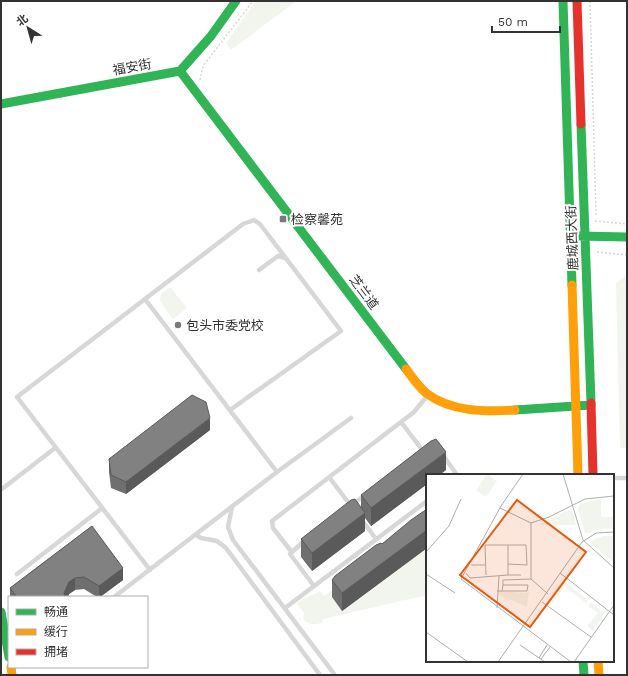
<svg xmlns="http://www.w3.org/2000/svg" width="628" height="676" font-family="'Work Sans','Noto Sans SC',sans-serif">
  <rect width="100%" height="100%" fill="#fff"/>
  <path fill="#f1f5ed" d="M 256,1 L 296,1 L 231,50 L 226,43 Z
    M 627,275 L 627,448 L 620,448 L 616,283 Z
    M 170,287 L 187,308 L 173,319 L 160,301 L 161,294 Z
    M 427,518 L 427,595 L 323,619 L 323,622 C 316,625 309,626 303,619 L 304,613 L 296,603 L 320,591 L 324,596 Z"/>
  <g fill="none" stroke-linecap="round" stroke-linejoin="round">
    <path stroke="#d6d6d6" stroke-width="1.5" stroke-dasharray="2 2" stroke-linecap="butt" d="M 590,1 L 596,215
      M 200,80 L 203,66 L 253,1
      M 595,221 L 627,224
      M 597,252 L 627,255"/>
    <path stroke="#d7d7d7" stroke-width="4.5" d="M 259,270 L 278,256 L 285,258
      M 401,422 L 423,451
      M 443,455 L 457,475
      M 277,472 L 351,418
      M 329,477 L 351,506
      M 613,478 L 627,478
      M 2,489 L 55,448
      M 352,505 L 365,495
      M 232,507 L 228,527 L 233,540 L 335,675
      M 362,520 L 376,539
      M 196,535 L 201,538 L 217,541 L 226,548 L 320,675
      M 306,539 L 290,554 L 314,586
      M 291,551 L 273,528 L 272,521 L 414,412 L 428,395
      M 150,570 L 17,397 L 243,224 L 254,220 L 260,224 L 341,331 L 230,410
      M 17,574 L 101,509
      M 114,597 L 277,472 L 145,299
      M 285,608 L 427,501"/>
    <path stroke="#30b455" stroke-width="9" d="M 563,1 L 572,285
      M 180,71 L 406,369
      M 1,104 L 180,71 L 211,36 L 236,1
      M 581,124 L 591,403
      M 578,236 L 627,237
      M 515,410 L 591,405
      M 1,612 L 9,657
      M 583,661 L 584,675"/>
    <path stroke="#ff9f0a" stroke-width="9" d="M 572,285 L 578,475
      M 406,369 C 412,377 418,386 426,393 C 451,412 485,412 515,410
      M 598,661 L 599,675
      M 11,667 L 12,675"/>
    <path stroke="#e5322d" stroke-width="9" d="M 577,1 L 581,124
      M 591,403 L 593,475"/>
  </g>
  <path fill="#6f6f6f" d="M 210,430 L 126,494 L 111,488 L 109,472 L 109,459 Z
    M 446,470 L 371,526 L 365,518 L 365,531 L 312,571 L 301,557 L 301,539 L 361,507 L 361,495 Z
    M 427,509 L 427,548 L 342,611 L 332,597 L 332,580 L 382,544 Z
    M 92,526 L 123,580 L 100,597 L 97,597 L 84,589 L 75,590 L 69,594 L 68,597 L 10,597 L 10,588 Z"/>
  <path fill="#5a5a5a" d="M 210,418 L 210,430 L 126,494 L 126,482 Z
    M 446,452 L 446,470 L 439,475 L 427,475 L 427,484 L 371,526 L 371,508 Z
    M 365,513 L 365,531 L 312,571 L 312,553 Z
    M 427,530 L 427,548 L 342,611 L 342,593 Z
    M 123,568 L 123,580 L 100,597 L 99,597 L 99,586 Z
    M 75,578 L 75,590 L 69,594 L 68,597 L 64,597 L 64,593 L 69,582 Z"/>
  <path fill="#818181" stroke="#5a5a5a" d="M 192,395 L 206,402 L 210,418 L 126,482 L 111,475 L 109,459 Z
    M 436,439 L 446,452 L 371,508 L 361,495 L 431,441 Z
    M 355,499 L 365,513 L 312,553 L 301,539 L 351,500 Z
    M 427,509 L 427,530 L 342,593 L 332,580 L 335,576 L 376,545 L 381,543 L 382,544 L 411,520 Z
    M 92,526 L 123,568 L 99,586 L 84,577 L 75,578 L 69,582 L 64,593 L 65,597 L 17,597 L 10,588 Z"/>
  <g fill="#7a7a7a" stroke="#fff" stroke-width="1.5">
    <rect x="279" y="215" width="8" height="8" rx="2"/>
    <circle cx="178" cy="325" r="4"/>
  </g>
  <g text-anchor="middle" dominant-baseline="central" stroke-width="4" stroke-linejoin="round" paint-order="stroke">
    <g font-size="13" fill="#333" stroke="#fff">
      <text transform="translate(132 67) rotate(-10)">福安街</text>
      <text transform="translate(572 238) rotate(-92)">鹿城西大街</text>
      <text transform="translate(364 292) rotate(53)">芝兰道</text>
    </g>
    <g font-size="13" fill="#333" stroke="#fff" text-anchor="start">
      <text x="291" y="219">检察馨苑</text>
      <text x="186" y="325">包头市委党校</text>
    </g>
  </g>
  <g transform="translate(426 474)">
    <rect width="188" height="188" fill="#fff"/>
    <path d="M 61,0 L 71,7 L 60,23 L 50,16 ZM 175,25 L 175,43 L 188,43 L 188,55 L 174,55 L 159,60 L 152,35 L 154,30 ZM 143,36 L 147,38 L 150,51 L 112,51 ZM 177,62 L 188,62 L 188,88 L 166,71 L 165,67 ZM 135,108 L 140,109 L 162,126 L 160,129 L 138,112 L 126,130 L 122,127 ZM 103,116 L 101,133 L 73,121 L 73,117 L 100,119 ZM 165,128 L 177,138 L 177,142 L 167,157 L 161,152 L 172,139 L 162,132 Z" fill="#f1f5ed"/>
    <path fill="none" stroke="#adadad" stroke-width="1" d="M 97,0 L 75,32 L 35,105 L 145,188M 137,0 L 157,66 L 188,94M 74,34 L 105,49 L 123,43 L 159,25 L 188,22M 105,49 L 105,105 L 122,120M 0,78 L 23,52 L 35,25M 45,91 L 59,91M 40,99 L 44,104 L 82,101 L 82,71M 134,99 L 188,141M 0,100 L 29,119M 60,101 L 59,71 L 100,71 L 101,91 L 82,90M 82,101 L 95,101M 77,111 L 77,106 L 105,105M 71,117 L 101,117 L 102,111 L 77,111 L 76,117M 116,128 L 165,163M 71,134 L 73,102M 0,158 L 42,188M 94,171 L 119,188M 113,184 L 121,171M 115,185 L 124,173M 72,188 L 156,68 L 170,59 L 188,58M 148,188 L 188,131"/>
    <path fill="#e8590c" fill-opacity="0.15" stroke="#e8590c" stroke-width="2" d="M 91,26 L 160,78 L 104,153 L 34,101 Z"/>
    <rect width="188" height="188" fill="none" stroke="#333" stroke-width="2"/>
  </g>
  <rect width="628" height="676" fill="none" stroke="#333333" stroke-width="4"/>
  <rect x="8" y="596" width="140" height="72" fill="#ffffff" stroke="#adadad"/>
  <rect x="16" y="609" width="20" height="6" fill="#30b455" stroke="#adadad"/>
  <text x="44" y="616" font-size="12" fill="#333333">畅通</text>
  <rect x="16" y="629" width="20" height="6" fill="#ff9f0a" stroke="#adadad"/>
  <text x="44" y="636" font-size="12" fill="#333333">缓行</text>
  <rect x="16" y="649" width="20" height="6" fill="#e5322d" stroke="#adadad"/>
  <text x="44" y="656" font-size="12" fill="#333333">拥堵</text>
  <g transform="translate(28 28) rotate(323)" stroke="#ffffff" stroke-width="3" paint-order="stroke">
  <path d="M0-3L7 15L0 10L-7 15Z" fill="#333333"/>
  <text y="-6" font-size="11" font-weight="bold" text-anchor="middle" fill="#333333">北</text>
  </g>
  <path d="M492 26v6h68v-6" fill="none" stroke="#333333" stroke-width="2"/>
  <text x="498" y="26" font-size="12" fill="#333333" stroke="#ffffff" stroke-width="3" paint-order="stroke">50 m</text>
</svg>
